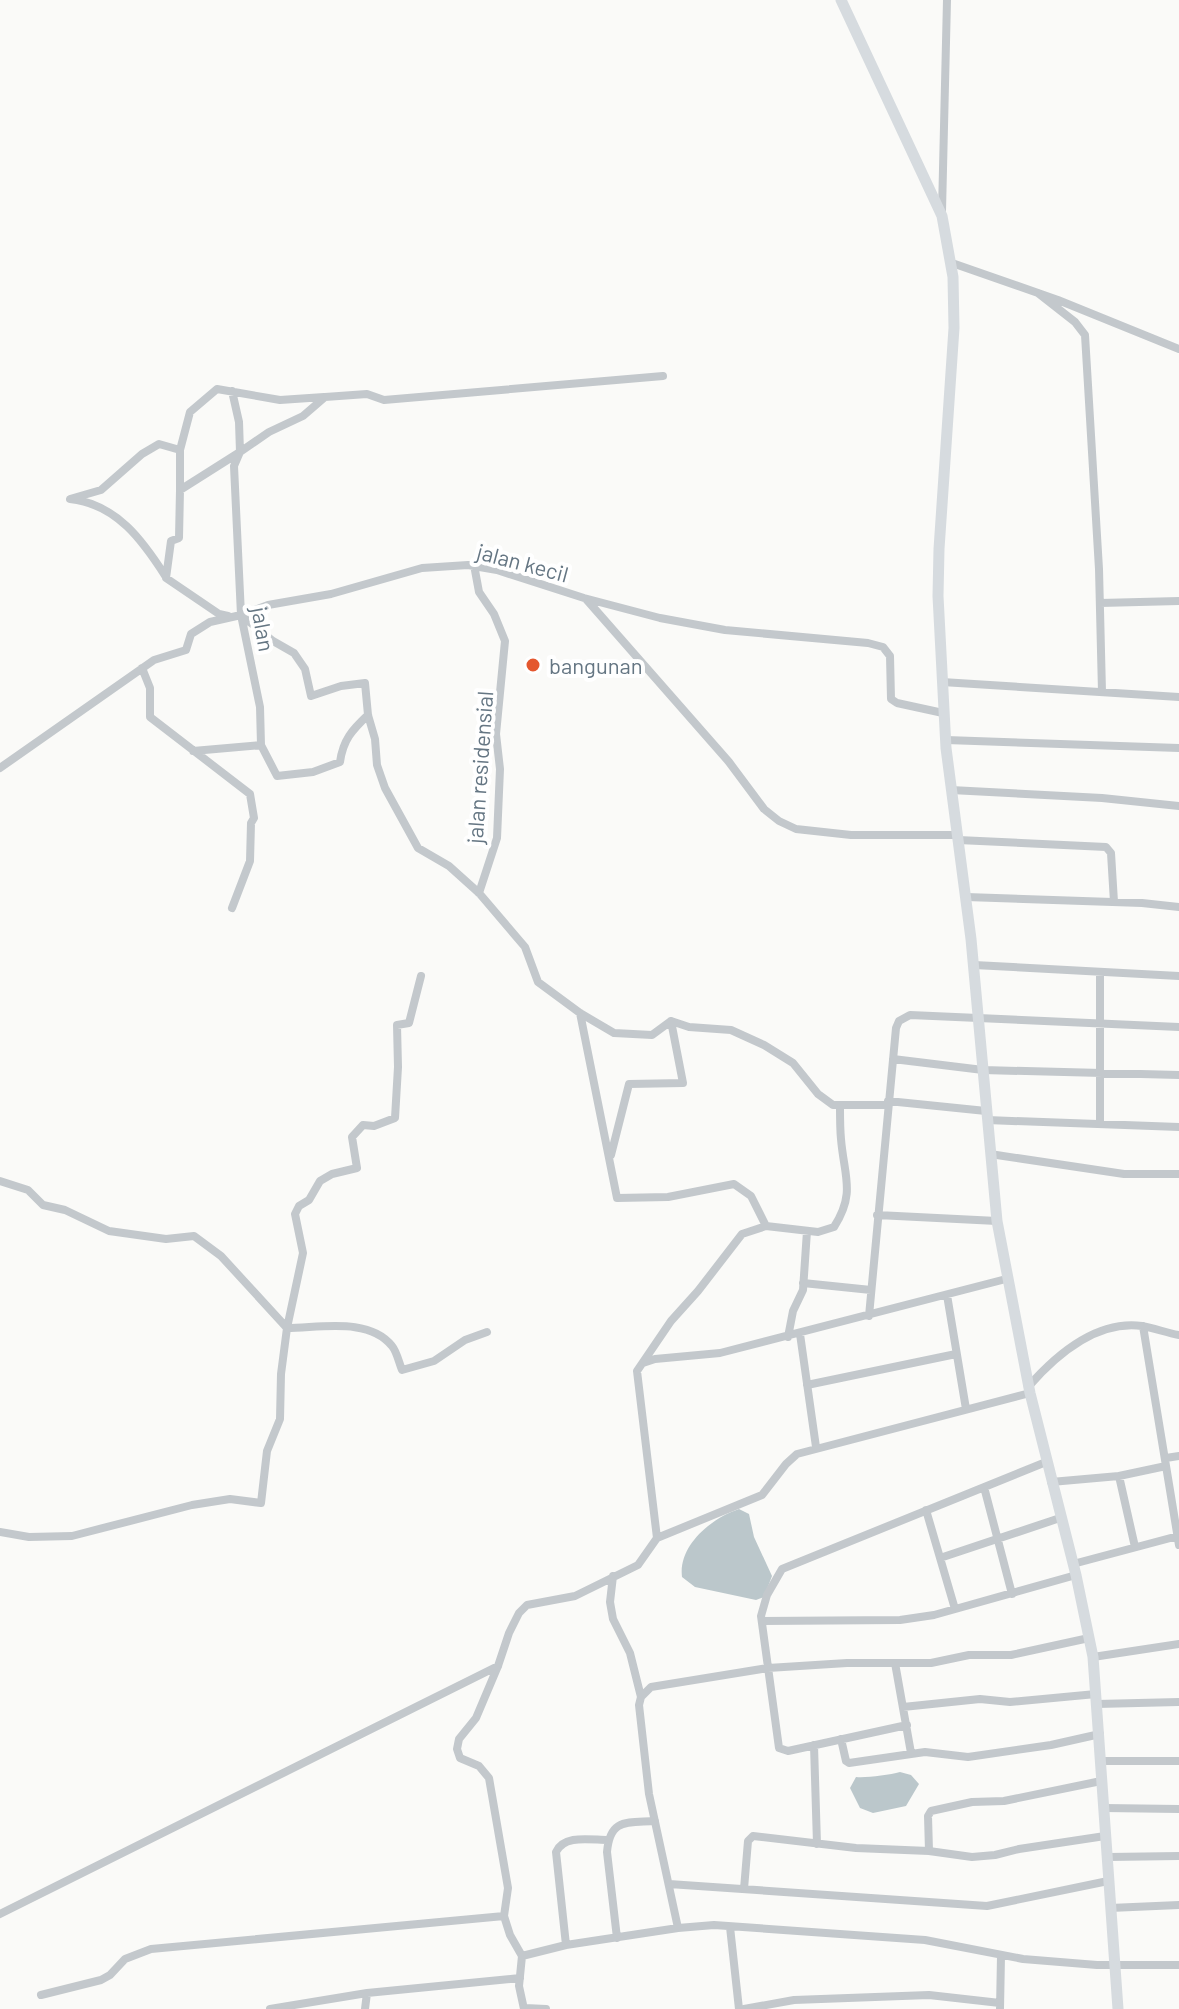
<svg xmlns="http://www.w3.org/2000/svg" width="1179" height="2009" font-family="Barlow,sans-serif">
  <rect width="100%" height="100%" fill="#fafaf8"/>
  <path fill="#bbc7cb" d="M 739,1509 L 749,1514 L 754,1537 L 772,1576 L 764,1597 L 756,1600 L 695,1587 L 682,1577 C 678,1545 712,1518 739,1509 Z
    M 900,1772 L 911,1775 L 919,1784 L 906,1806 L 873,1813 L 860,1808 L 850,1788 L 856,1777 C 866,1778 889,1775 900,1772 Z"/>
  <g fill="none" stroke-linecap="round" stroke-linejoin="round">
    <path stroke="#c3c8cc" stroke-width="8" d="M 942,211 L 947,0
      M 952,263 L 1058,300 L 1179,349
      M 1038,293 L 1075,322 L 1085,335 L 1099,569 L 1102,692
      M 232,391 L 239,422 L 240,452
      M 180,450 L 190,412 L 217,389 L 280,400 L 324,397
      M 240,452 L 269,432 L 303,416 L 325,397 L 367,394 L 384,400 L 663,376
      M 474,565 L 479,592 L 494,614 L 505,641 L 496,734 L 500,769 L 497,838 L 479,893
      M 166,577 C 143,541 117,504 70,499 L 101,490 L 142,454 L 159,444 L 180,450 L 180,490
      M 586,599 L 729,762 L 764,809 L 779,821 L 796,829 L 851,835 L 958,835
      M 1100,603 L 1179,601
      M 241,615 L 273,641 L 294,653 L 305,669 L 311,696 L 341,686 L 365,683 L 368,715 L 375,739 L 377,765 L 385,788 L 418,848 L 449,866 L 479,893 L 525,947 L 538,982 L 580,1013 L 614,1033 L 652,1035 L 671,1021 L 689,1027 L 731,1030 L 764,1045 L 793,1063 L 818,1094 L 833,1105 L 888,1105
      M 142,668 L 150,688 L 150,717 L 250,794 L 254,818 L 251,823 L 250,861 L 232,908
      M 942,682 L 1179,697
      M 946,740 L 1179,748
      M 261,745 L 277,776 L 313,772 L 340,762 C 343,740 352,730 368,715
      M 193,751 L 261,745 L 260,707 L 241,615 L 234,466 L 240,452 L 180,490 L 179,538 L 171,541 L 166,578 L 219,614 L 228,616
      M 0,768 L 154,660 L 186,650 L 191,634 L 210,622 L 241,615 L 268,605 L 331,594 L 422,568 L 468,565 L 497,570 L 584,598 L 660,618 L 725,630 L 868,643 L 883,647 L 890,656 L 891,699 L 897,703 L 943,713
      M 951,790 L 1102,798 L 1179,806
      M 958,840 L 1106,847 L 1111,853 L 1114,902
      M 966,897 L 1142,903 L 1179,907
      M 974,965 L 1179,976
      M 1100,972 L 1100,1123
      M 580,1013 L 617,1198 L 668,1197 L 734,1184 L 751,1196 L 766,1226
      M 893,1059 L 983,1070 L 1179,1075
      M 888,1101 L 986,1111
      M 987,1120 L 1179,1127
      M 990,1154 L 1124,1174 L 1179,1174
      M 611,1155 L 629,1084 L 683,1083 L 671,1021
      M 0,1181 L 28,1190 L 43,1205 L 65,1210 L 109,1231 L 166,1239 L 194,1236 L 221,1256 L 287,1328
      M 877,1215 L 997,1221
      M 803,1283 L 871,1290
      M 947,1295 L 966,1409
      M 869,1316 L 896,1028 L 899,1021 L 910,1015 L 1179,1027
      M 1143,1326 L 1179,1545
      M 287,1328 L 303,1253 L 295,1214 L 299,1206 L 309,1200 L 320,1181 L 332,1174 L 357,1168 L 352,1137 L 363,1125 L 374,1126 L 395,1118 L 398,1067 L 397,1025 L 409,1023 L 421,976
      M 800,1334 L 816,1447
      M 788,1337 L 793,1311 L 803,1290 L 807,1231
      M 643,1363 L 655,1359 L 720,1353 L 1006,1279
      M 807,1385 L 956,1354
      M 1028,1387 C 1056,1355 1097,1320 1142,1326 C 1154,1328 1167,1333 1179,1335
      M 1166,1458 L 1179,1456
      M 1119,1476 L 1135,1547
      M 1051,1482 L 1119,1476 L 1166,1466
      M 984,1487 L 1012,1594
      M 926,1510 L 955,1609
      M 0,1532 L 29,1537 L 72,1536 L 192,1505 L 230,1499 L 261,1503 L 267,1451 L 280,1419 L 281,1374 L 287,1328 C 320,1328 369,1317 392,1346 C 397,1352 399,1363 402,1370 L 434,1361 L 465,1340 L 487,1332
      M 657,1538 L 637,1371 L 671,1321 L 698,1291 L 742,1234 L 766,1226 L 818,1232 L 834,1227 C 856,1193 844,1176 841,1139 C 840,1129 840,1117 840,1107
      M 940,1558 L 1060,1518
      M 1073,1564 L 1178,1536
      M 613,1576 L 610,1602 L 613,1619 L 630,1653 L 641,1697 L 639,1705 L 649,1794 L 678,1928
      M 762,1621 L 900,1620 L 934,1615 L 1076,1575
      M 1093,1657 L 1179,1644
      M 895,1663 L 911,1753
      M 641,1697 L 651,1687 L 768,1668 L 847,1663 L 931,1663 L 969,1655 L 1011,1655 L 1089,1638
      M 1097,1704 L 1179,1702
      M 903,1707 L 980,1699 L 1010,1702 L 1096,1694
      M 907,1725 L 788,1751 L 779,1748 L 761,1616 L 767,1595 L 782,1569 L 1046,1462
      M 841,1739 L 846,1761 L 849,1763 L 925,1752 L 968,1757 L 1051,1745 L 1100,1734
      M 814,1745 L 817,1844
      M 1101,1761 L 1179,1761
      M 1104,1808 L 1179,1809
      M 929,1851 L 928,1816 L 931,1811 L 972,1802 L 1004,1801 L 1101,1781
      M 1108,1857 L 1179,1856
      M 669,1884 L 987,1906 L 1108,1881
      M 744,1889 L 748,1841 L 753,1836 L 856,1848 L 929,1851 L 972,1857 L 995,1855 L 1019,1849 L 1105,1836
      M 1110,1908 L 1179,1905
      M 0,1914 L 498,1666
      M 730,1927 L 739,2009
      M 617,1938 L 607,1852 C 610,1818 627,1823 655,1821
      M 566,1945 L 556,1852 C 564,1834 591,1840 608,1840
      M 522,1956 L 566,1945 L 678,1928 L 714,1925 L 925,1940 L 1023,1959 L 1097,1965 L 1179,1965
      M 41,1995 L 101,1980 L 110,1975 L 125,1959 L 151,1949 L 504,1916
      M 525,2008 L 546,2009
      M 270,2009 L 367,1993 L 520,1978
      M 365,2009 L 367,1993
      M 524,2009 L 519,1986 L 522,1956 L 510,1935 L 504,1916 L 508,1888 L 489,1778 L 479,1766 L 460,1758 L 457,1749 L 459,1739 L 476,1718 L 498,1666 L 509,1633 L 519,1613 L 527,1605 L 575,1596 L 638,1565 L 657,1538 L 762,1495 L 786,1464 L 797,1454 L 1030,1393
      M 744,2009 L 794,2000 L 929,1995 L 1000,2003
      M 1000,2009 L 1001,1956"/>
    <path stroke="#d6dbdf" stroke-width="11" d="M 841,0 L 942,216 L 953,277 L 954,328 L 939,549 L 938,596 L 946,748 L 971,939 L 997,1221 L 1030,1393 L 1076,1575 L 1093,1657 L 1118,2009"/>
  </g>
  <circle fill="#e4572e" stroke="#fff" stroke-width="3" cx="533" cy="665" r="8"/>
  <g text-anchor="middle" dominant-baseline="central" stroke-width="8" stroke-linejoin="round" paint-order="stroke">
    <g font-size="22" fill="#657683" stroke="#fff">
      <text transform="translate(523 562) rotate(15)">jalan kecil</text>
      <text transform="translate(264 629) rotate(80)">jalan</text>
      <text transform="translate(479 767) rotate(-86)">jalan residensial</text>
    </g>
    <g font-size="22" fill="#657683" stroke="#fff" text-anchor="start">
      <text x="549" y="665">bangunan</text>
    </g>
  </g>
</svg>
